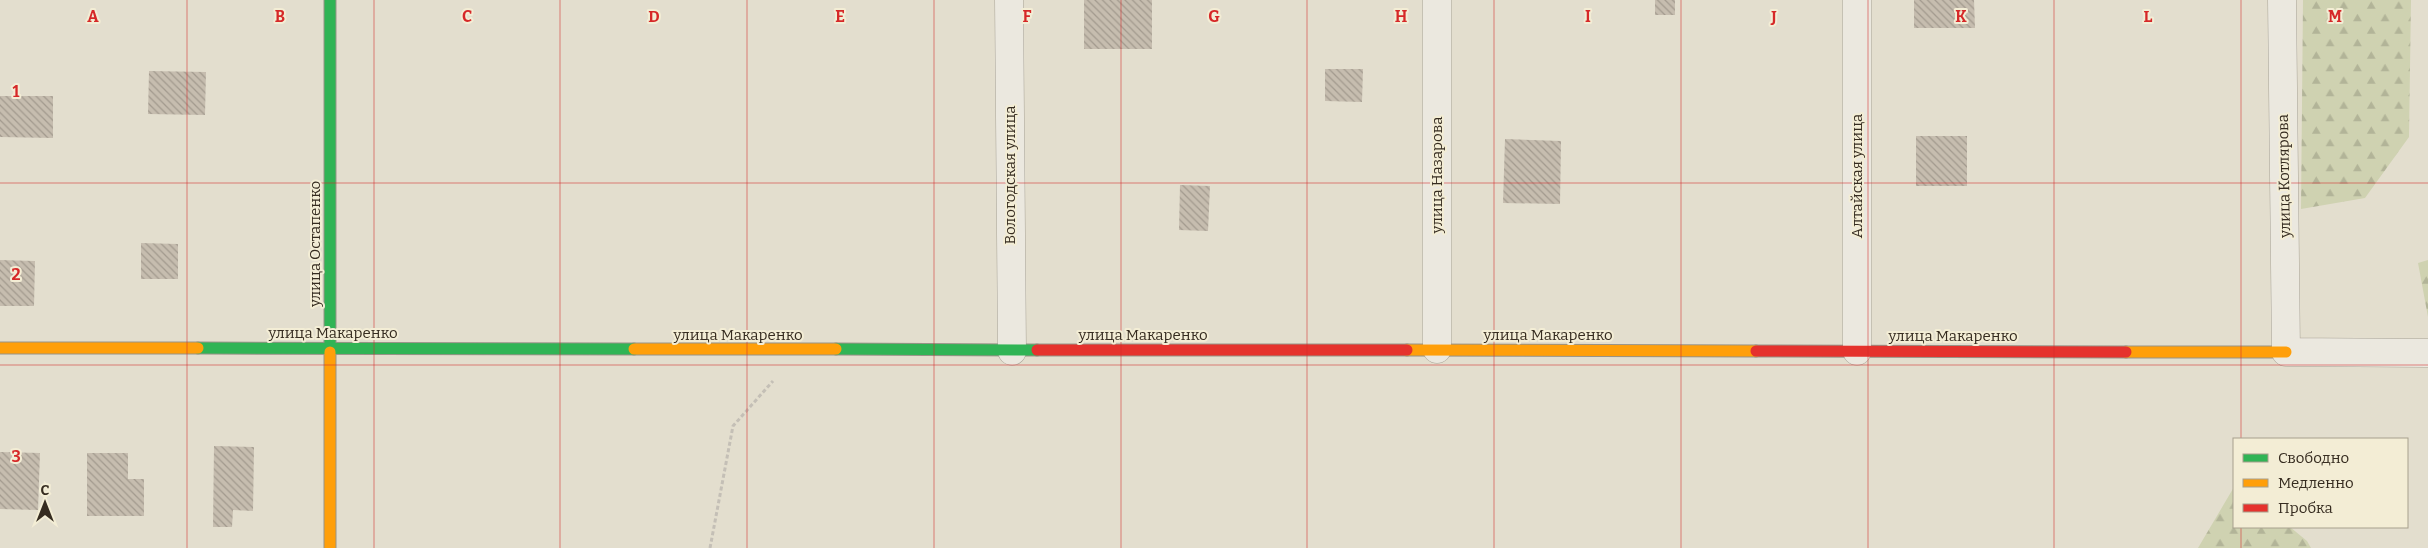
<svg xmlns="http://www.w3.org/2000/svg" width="2428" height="548" font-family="Bitter,serif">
  <defs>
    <pattern id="forest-firs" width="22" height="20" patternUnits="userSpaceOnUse" patternTransform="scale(1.25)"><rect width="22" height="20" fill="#cfd2b1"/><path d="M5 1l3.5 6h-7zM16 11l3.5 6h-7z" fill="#b2b498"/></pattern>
    <pattern id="building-back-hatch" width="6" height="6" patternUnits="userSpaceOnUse" patternTransform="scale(1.25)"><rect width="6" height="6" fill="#c6bdaf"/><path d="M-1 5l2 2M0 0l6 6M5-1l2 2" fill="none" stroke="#a29a8e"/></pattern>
  </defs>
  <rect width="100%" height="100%" fill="#e3dece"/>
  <path fill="url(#forest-firs)" d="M 2303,0 L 2411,0 L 2409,137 L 2365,198 L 2301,209 Z
    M 2428,260 L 2428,317 L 2418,263 Z
    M 2234,487 L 2234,527 L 2290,527 L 2307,541 L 2311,548 L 2198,548 Z"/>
  <path fill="url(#building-back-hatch)" d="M 1084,0 L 1152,0 L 1152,49 L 1084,49 Z
    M 1655,0 L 1675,0 L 1675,15 L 1655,15 Z
    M 1914,0 L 1974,0 L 1975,28 L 1914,28 Z
    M 1325,69 L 1363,69 L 1362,102 L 1325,101 Z
    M 149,71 L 206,72 L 205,115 L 148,114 Z
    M 0,96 L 53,96 L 53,138 L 0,137 Z
    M 1916,136 L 1967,136 L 1967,186 L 1916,186 Z
    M 1505,139 L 1561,141 L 1560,204 L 1503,203 Z
    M 1180,185 L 1210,186 L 1208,231 L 1179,230 Z
    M 141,243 L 178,244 L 178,279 L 141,279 Z
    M 0,260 L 35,261 L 34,306 L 0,306 Z
    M 214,446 L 254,447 L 253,511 L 233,510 L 232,527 L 213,527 Z
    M 0,452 L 40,453 L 38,510 L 0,509 Z
    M 87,453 L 128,453 L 128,479 L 144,479 L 144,516 L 87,516 Z"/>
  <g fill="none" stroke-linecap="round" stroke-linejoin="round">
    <g stroke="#a8a397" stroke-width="29">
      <path id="street" d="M 1009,0 L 1012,351
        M 1437,0 L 1437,349
        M 1857,0 L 1857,351
        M 2282,0 L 2286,352 L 2428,353"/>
    </g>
    <g stroke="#989387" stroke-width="13">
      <path id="fast" d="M 330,0 L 330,352
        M 198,348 L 634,349
        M 836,349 L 1037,350"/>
    </g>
    <g stroke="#989387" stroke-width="13">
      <path id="slow" d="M 0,348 L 198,348
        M 634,349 L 836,349
        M 1407,350 L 1756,351
        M 330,352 L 330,548
        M 2126,352 L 2286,352"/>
    </g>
    <g stroke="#989387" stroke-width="13">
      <path id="jam" d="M 1037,350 L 1407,350
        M 1756,351 L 2126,352"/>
    </g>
    <path stroke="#c4bfb6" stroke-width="3" stroke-dasharray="4 2.5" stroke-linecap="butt" d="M 710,548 L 733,426 L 773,381"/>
    <use href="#street" stroke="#ebe8df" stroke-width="28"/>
    <use href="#fast" stroke="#30b455" stroke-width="11"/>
    <use href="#slow" stroke="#ff9f0a" stroke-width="11"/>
    <use href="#jam" stroke="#e5322d" stroke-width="11"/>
  </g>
  <path fill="none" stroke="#d62828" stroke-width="1" stroke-opacity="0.55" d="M 187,0 L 187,548M 374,0 L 374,548M 560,0 L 560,548M 747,0 L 747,548M 934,0 L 934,548M 1121,0 L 1121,548M 1307,0 L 1307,548M 1494,0 L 1494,548M 1681,0 L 1681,548M 1868,0 L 1868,548M 2054,0 L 2054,548M 2241,0 L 2241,439M 0,183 L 2428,183M 0,365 L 2428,365M 2241,527 L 2241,548"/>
  <g text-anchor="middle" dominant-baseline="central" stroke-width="4" stroke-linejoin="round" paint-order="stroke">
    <g font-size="15" fill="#362c20" stroke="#f3edd5">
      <text transform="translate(1010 175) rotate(-90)">Вологодская улица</text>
      <text transform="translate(1437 175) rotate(-90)">улица Назарова</text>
      <text transform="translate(1857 176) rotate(-90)">Алтайская улица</text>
      <text transform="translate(2284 176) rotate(-91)">улица Котлярова</text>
      <text transform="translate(315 244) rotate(-90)">улица Остапенко</text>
      <text x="333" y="333">улица Макаренко</text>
      <text x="738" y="335">улица Макаренко</text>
      <text x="1143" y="335">улица Макаренко</text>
      <text x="1548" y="335">улица Макаренко</text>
      <text x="1953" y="336">улица Макаренко</text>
    </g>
  </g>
  <g font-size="16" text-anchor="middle" font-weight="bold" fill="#d62828" stroke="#f3edd5" stroke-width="4" stroke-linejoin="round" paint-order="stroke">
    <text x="93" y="22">A</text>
    <text x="280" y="22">B</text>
    <text x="467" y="22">C</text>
    <text x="654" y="22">D</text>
    <text x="840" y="22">E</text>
    <text x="1027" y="22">F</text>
    <text x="1214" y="22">G</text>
    <text x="1401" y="22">H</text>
    <text x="1588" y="22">I</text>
    <text x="1774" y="22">J</text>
    <text x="1961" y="22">K</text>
    <text x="2148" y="22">L</text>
    <text x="2335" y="22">M</text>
    <text x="16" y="97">1</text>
    <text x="16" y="280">2</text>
    <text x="16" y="462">3</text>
  </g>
  <rect x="2233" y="438" width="175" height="90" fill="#f3edd5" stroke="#a7a08d"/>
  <rect x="2243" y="454" width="25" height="8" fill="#30b455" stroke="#a7a08d"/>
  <text x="2278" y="463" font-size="15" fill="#362c20">Свободно</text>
  <rect x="2243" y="479" width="25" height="8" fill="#ff9f0a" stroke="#a7a08d"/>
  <text x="2278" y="488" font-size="15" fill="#362c20">Медленно</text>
  <rect x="2243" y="504" width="25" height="8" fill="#e5322d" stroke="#a7a08d"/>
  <text x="2278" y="513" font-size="15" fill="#362c20">Пробка</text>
  <g transform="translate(45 503)" stroke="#f3edd5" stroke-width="4" paint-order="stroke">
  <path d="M0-4L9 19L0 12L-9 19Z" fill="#362c20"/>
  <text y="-8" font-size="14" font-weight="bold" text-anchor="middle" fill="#362c20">С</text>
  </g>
</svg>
